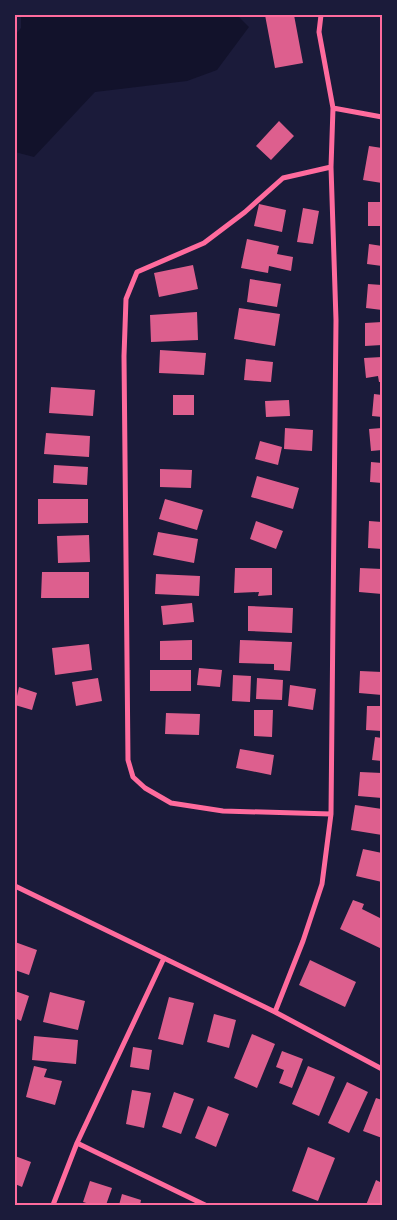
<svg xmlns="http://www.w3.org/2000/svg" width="397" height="1220" font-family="Cabin,sans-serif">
  <rect width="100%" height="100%" fill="#1b1b3a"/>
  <path fill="#12122b" d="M 21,15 L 237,15 L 249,27 L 217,70 L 187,81 L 95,92 L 34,157 L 15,152 L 15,35 L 21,28 Z"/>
  <path fill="#dd5f8e" d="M 265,15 L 294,15 L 303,63 L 275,68 Z
    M 279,121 L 294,136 L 271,160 L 256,146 Z
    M 369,146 L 382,148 L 382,183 L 363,180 Z
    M 368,202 L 382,202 L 382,226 L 368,226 Z
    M 259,204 L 286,210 L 282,232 L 254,226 Z
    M 303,208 L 319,211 L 313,244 L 297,242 Z
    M 247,239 L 279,246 L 277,254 L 293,257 L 291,271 L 269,266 L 268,273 L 241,268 Z
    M 369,244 L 382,246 L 382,266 L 367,264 Z
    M 193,265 L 198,289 L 159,297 L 154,273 Z
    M 250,279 L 281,284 L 277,307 L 247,302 Z
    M 368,284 L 382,285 L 382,310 L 366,308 Z
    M 239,308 L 280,314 L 275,346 L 234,339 Z
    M 197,312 L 198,340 L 151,342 L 150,315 Z
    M 382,322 L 382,345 L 365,346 L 365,323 Z
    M 160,350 L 206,353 L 204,375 L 159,373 Z
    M 382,357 L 382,382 L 379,382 L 378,376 L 366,378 L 364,358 Z
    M 246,359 L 273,362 L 271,382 L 244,380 Z
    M 51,387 L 95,390 L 93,416 L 49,413 Z
    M 374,394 L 382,395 L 382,417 L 372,416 Z
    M 173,395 L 194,395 L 194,415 L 173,415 Z
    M 289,400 L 290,416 L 266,417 L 265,401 Z
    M 285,428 L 313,430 L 312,451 L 284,449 Z
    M 382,428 L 382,450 L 371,451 L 369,429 Z
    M 46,433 L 90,436 L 89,457 L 44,454 Z
    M 260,441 L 282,447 L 278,465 L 255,459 Z
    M 371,462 L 382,463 L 382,483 L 370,482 Z
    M 54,465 L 88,467 L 87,485 L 53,483 Z
    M 160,469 L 192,470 L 191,488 L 160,487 Z
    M 257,476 L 299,488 L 293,509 L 251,497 Z
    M 38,499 L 88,499 L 88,523 L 38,524 Z
    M 165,499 L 203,510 L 197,530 L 159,519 Z
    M 256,521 L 283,531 L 276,549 L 250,539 Z
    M 369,521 L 382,522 L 382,549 L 368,548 Z
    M 158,532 L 198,539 L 194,563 L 153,555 Z
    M 89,535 L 90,562 L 58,563 L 57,536 Z
    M 235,568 L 272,568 L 272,595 L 258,596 L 259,592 L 234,593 Z
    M 360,568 L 382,569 L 382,594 L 359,592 Z
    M 42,572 L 89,572 L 89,598 L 41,598 Z
    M 156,574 L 200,576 L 199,596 L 155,594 Z
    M 192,603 L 194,622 L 163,625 L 161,606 Z
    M 248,606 L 293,608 L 292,633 L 248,631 Z
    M 192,640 L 192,660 L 160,660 L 160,641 Z
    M 240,640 L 292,642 L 290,671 L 274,670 L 274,664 L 239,663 Z
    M 89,644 L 92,670 L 55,675 L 52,648 Z
    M 199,668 L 222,670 L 220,687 L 197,685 Z
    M 150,670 L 191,670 L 191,691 L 150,691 Z
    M 360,671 L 382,672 L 382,695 L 359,693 Z
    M 233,675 L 251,676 L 250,702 L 232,701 Z
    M 98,678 L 102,701 L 76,706 L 72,682 Z
    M 257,678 L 283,680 L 282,700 L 256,699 Z
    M 290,685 L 316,689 L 313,710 L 288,706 Z
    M 19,687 L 37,693 L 32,710 L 15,705 Z
    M 367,706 L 382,706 L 382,731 L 366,730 Z
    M 254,710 L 273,710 L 272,737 L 254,736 Z
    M 166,713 L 200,714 L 199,735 L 165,734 Z
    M 375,737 L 382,738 L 382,761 L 372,760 Z
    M 240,749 L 274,755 L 271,775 L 236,768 Z
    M 360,772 L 382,773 L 382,798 L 358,796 Z
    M 355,805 L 382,809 L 382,835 L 351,830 Z
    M 363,849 L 382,853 L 382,882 L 356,876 Z
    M 353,900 L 364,904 L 362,909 L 382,919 L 382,949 L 340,929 Z
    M 15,942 L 37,950 L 29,975 L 15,970 Z
    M 310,960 L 356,982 L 345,1007 L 299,985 Z
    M 15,991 L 29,996 L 21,1021 L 15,1018 Z
    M 50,992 L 85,1001 L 78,1030 L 43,1022 Z
    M 169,997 L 194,1003 L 183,1045 L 158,1039 Z
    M 214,1014 L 236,1020 L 229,1048 L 207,1042 Z
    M 252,1034 L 275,1044 L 257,1088 L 234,1078 Z
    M 34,1036 L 78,1040 L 76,1064 L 32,1060 Z
    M 133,1047 L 152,1050 L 149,1070 L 130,1067 Z
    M 282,1051 L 303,1059 L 292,1088 L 279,1083 L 284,1070 L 276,1067 Z
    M 34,1066 L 47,1069 L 44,1077 L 62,1081 L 55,1105 L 26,1097 Z
    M 308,1066 L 335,1077 L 319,1116 L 292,1104 Z
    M 347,1082 L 368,1092 L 349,1133 L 328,1123 Z
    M 132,1090 L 151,1093 L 144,1128 L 126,1124 Z
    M 174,1092 L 194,1099 L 181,1134 L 162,1127 Z
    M 376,1098 L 382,1100 L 382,1138 L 363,1131 Z
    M 208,1106 L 229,1114 L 216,1147 L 195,1138 Z
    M 308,1147 L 335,1158 L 318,1201 L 292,1191 Z
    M 15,1156 L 31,1162 L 22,1187 L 15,1184 Z
    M 376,1180 L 382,1183 L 382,1205 L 366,1205 Z
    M 90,1181 L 112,1188 L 106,1205 L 93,1205 L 83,1202 Z
    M 122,1194 L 141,1200 L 140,1205 L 119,1205 Z"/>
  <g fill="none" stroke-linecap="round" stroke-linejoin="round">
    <path stroke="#ff6b9d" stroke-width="5" d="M 321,15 L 319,32 L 333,108 L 382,117
      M 331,814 L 223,811 L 171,803 L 145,788 L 133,777 L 128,760 L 124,356 L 126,299 L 137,272 L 204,243 L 245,212 L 283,178 L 331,167
      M 15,886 L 275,1012 L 382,1069
      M 275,1012 L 303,941 L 322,884 L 331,814 L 336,320 L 331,167 L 333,108
      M 77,1143 L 205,1205
      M 53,1205 L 77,1143 L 164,958"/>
  </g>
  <rect width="397" height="1220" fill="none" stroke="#1b1b3a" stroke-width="32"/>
  <rect x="16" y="16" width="365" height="1188" fill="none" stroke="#ff6b9d" stroke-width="2"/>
</svg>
